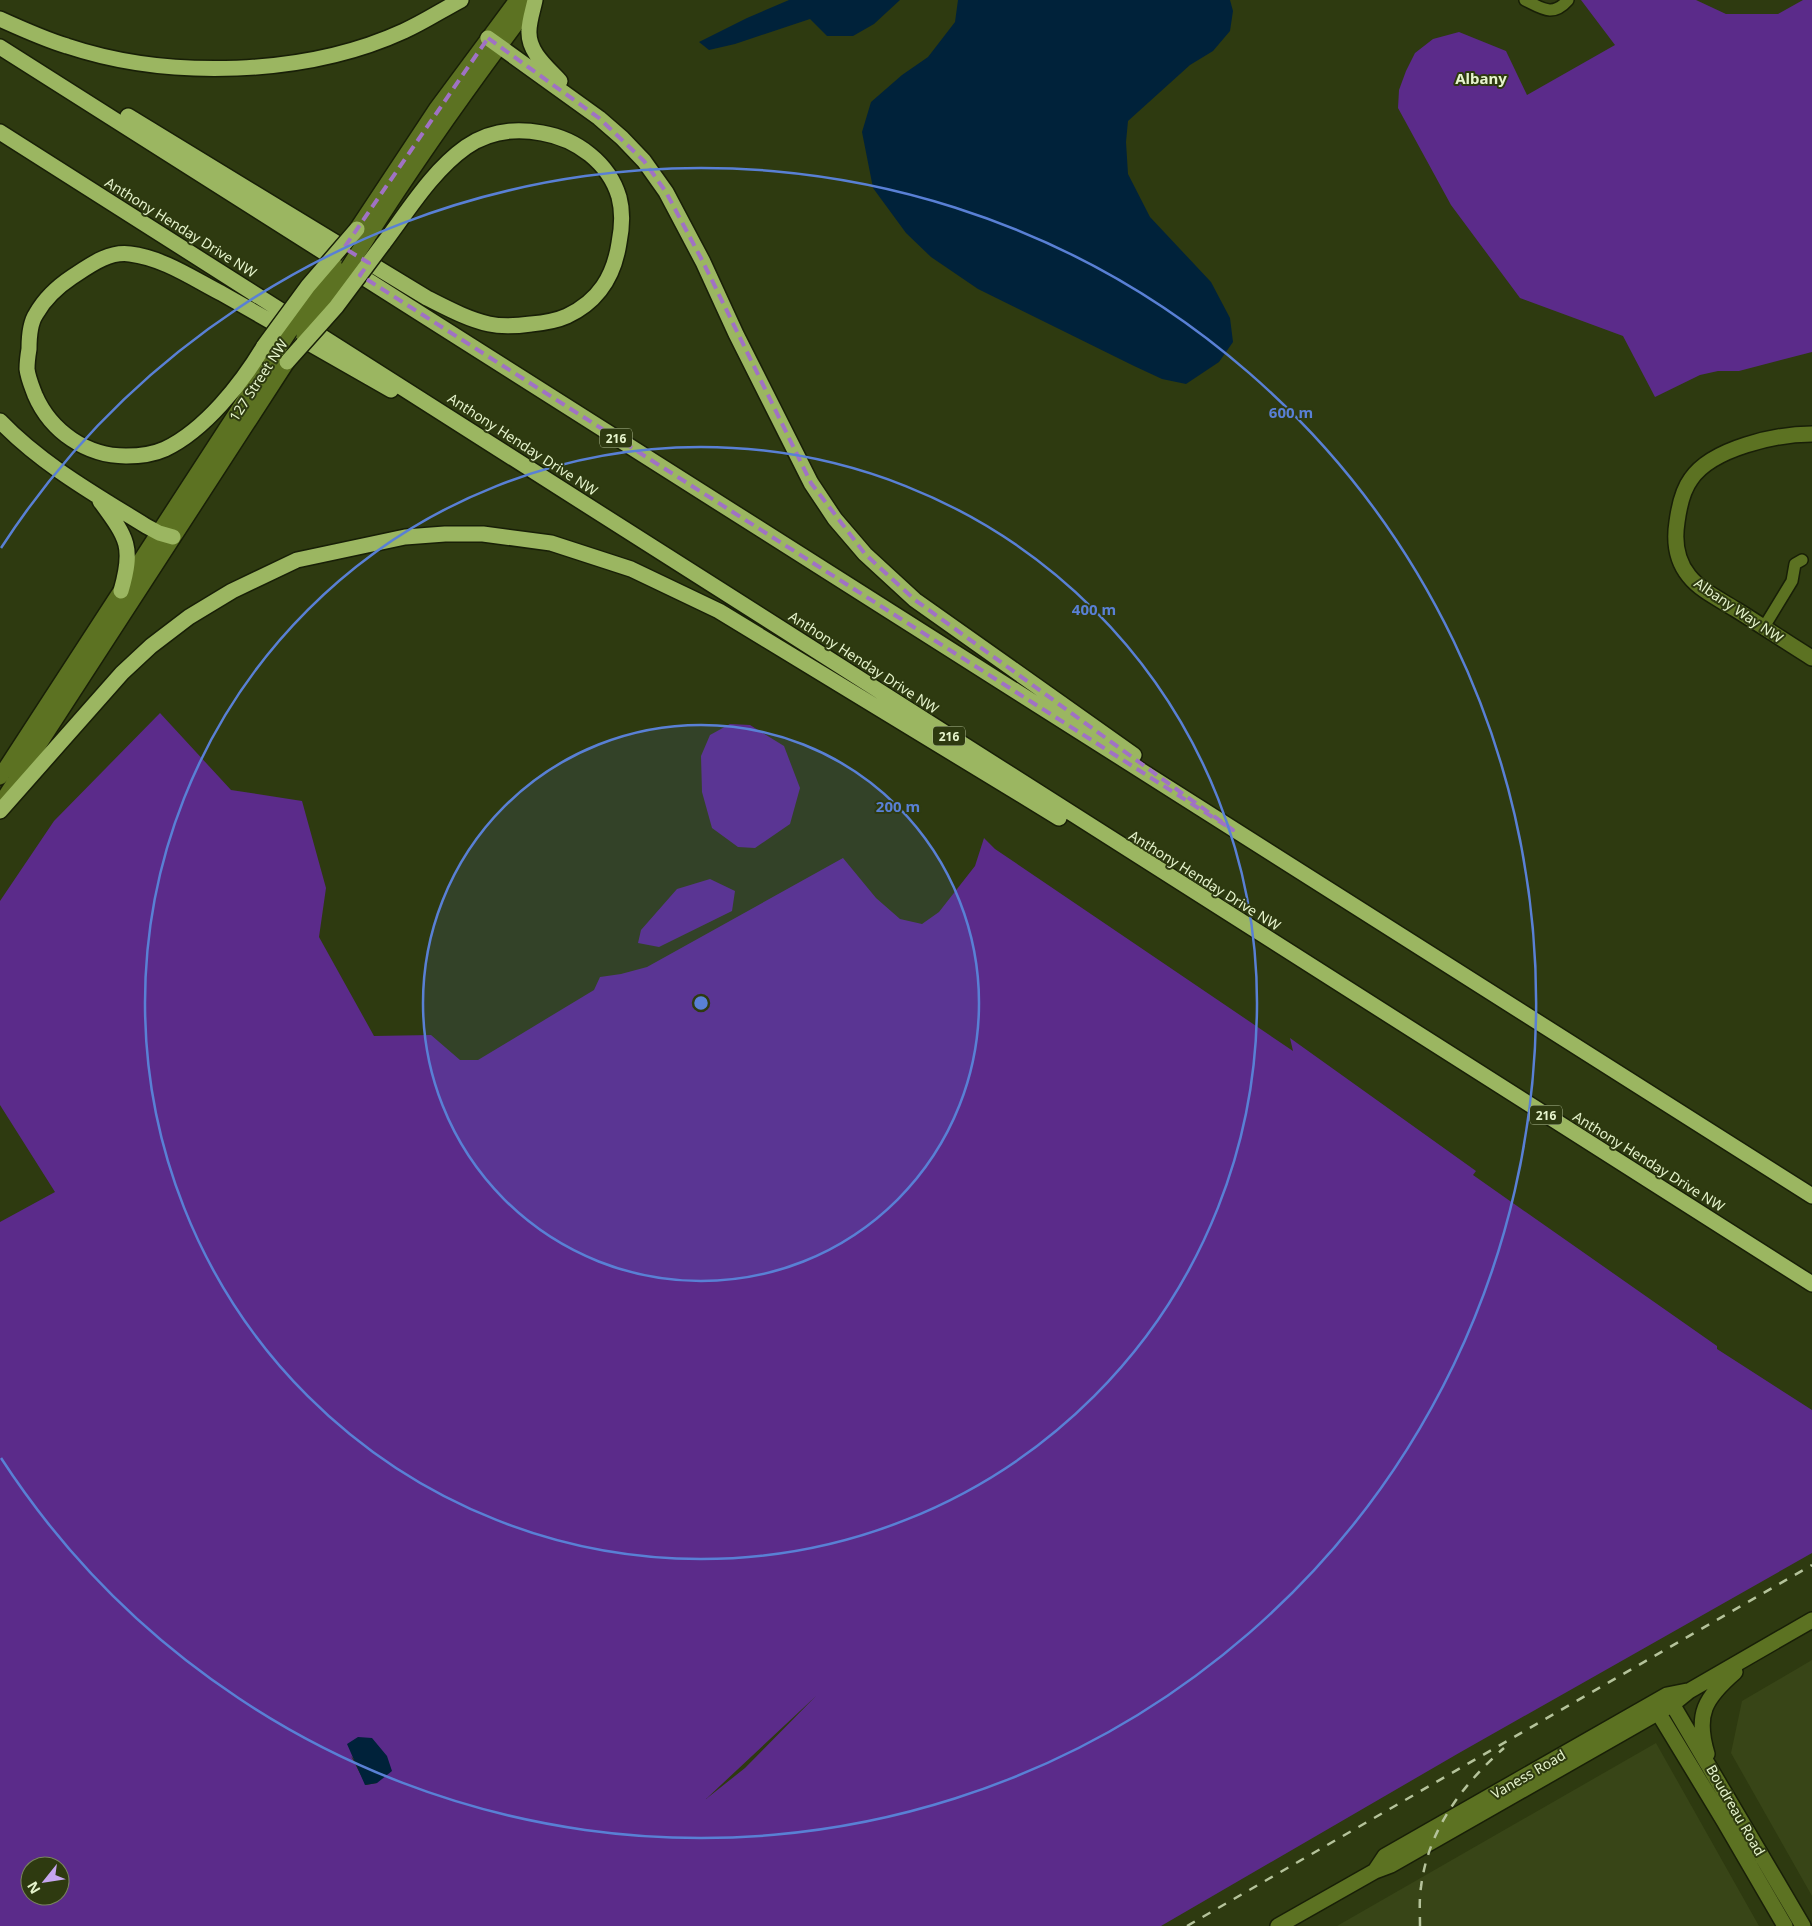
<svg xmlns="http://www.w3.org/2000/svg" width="1812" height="1926" font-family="'Noto Sans',sans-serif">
  <rect width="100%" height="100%" fill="#2e3a10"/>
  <path fill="#384517" d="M 1812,1660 L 1812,1896 L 1731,1753 L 1742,1701 Z
    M 1656,1743 L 1759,1926 L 1337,1926 Z"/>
  <path fill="#5b2b8a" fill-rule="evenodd" d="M 1581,0 L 1696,0 L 1726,14 L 1778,14 L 1803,0 L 1812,0 L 1812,352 L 1739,371 L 1718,371 L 1700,375 L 1655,397 L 1623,336 L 1520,298 L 1451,205 L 1398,108 L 1399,90 L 1406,71 L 1415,53 L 1433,39 L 1459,32 L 1506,51 L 1527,95 L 1615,45 Z
    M 160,713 L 231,790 L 302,801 L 326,888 L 319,937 L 374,1036 L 431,1035 L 460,1060 L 478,1060 L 594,990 L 600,977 L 621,974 L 647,967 L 843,858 L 876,898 L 900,919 L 922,924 L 939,912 L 975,866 L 984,838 L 995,849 L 1293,1051 L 1290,1038 L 1476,1171 L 1473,1175 L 1717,1346 L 1717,1349 L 1812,1410 L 1812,1553 L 1459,1753 L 1161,1926 L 0,1926 L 0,1222 L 55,1192 L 0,1105 L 0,901 L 54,821 ZM 816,1696 L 745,1768 L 706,1799 ZM 351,1756 L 377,1783 L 366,1785 ZM 30,1866 L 60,1866 L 60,1896 L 30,1896 Z
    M 730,724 L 750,725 L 784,746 L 800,788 L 790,824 L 755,848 L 738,847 L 712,828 L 702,792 L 701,756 L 710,735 Z
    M 710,879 L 735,891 L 732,911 L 659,947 L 638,943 L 641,930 L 677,889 Z"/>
  <path fill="#00223a" d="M 789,0 L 900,0 L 874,24 L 853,36 L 827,36 L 810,19 L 735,44 L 709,50 L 699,42 L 747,18 Z
    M 958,0 L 1230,0 L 1233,11 L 1230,31 L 1213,51 L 1190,65 L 1128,121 L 1126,142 L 1128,174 L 1150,217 L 1211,282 L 1230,318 L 1233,342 L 1219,362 L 1186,384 L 1162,379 L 1134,366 L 978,289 L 931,257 L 906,233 L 873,188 L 862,132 L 871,102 L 902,75 L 928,57 L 955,22 Z
    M 358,1737 L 372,1738 L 387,1756 L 392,1771 L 377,1783 L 365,1785 L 347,1744 Z"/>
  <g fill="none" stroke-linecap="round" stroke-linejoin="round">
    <g stroke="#181f07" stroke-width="14">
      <path id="street" d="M 1525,0 C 1543,9 1553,17 1568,0
        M 1764,627 L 1792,581 L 1795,564 L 1802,560"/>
    </g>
    <g stroke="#181f07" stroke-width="18">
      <path id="secondary" d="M 357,229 L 437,108 L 517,0
        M 368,237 C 420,155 476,77 534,0
        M 1812,434 C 1777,434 1712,448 1691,479 C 1682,491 1679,507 1677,522 C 1674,541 1676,560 1689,576 C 1700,590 1719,599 1735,609 C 1761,625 1786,642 1812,658
        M 0,777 L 278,349
        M 1,803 L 287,362
        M 1668,1697 L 1803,1926
        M 1653,1704 L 1724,1821 L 1785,1926
        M 1707,1754 C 1695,1714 1705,1698 1735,1672
        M 1375,1871 L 1385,1856 L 1667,1695 L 1687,1691
        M 1278,1926 L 1375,1871 L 1391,1865 L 1673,1704 L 1689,1691 L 1812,1620"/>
    </g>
    <g stroke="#181f07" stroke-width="18">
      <path id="highway" d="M 535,0 C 533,10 529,21 529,31 C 528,52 547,67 560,81
        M 0,19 C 22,29 44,39 67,46 C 169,80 306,76 404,31 C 424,22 442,10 461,0
        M 488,38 L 599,118 L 622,138 L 644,161 L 666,192 L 703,262 L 736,334 L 811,483 L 835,519 L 865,554 L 915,600 L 1134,755
        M 0,47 L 1812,1196
        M 128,116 L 427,298 C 447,308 467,319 489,324 C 502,327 517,326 531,324 C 542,323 556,321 567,316 C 599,301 614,276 619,243 C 622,228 623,212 619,197 C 609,163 577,139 542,133 C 516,128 489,131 466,147 C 432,171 408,211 383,244
        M 0,132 L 1812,1284
        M 264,346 C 242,383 205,430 165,449 C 154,454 139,456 126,456 C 87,456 51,432 35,395 C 32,387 28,378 27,369 C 27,362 28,355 29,349 C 29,338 30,323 36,314 C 45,298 57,287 72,277 C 89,266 108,251 130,254 C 163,258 192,278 221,293 C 278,325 334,358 391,390
        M 0,421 C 41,464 96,495 146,526 L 159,533 L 173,537
        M 100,501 C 127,538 134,546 121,591
        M 0,811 L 122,673 L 151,646 L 189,617 L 232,591 L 297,560 L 405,537 L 445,534 L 483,534 L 551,543 L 631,569 L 719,611 L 1059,818"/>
    </g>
    <use href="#street" stroke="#5c7222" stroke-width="11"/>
    <use href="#secondary" stroke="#5c7222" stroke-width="15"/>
    <use href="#highway" stroke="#9bb661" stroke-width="15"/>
    <path stroke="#b5c39b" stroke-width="2.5" stroke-dasharray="9 9" stroke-linecap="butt" d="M 1187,1926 L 1812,1565
      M 1420,1926 C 1420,1913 1419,1900 1421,1887 C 1428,1830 1462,1785 1504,1748"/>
    <g stroke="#181f07" stroke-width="18" stroke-linecap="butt">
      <path id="secondary-bridge" d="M 304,336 L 368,237
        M 278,349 L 334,264"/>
    </g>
    <g stroke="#181f07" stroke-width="18" stroke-linecap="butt">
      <path id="highway-bridge" d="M 264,346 L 308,286 L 357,229
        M 287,362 L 336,307 L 383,244"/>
    </g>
    <use href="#secondary-bridge" stroke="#5c7222" stroke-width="15"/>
    <use href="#highway-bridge" stroke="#9bb661" stroke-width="15"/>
  </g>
  <path fill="none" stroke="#a072c4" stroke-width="4" stroke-dasharray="10 6" stroke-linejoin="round" d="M 488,38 L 599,118 L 644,161 L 666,192 L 703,262 L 811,483 L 865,554 L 915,600 L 1233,830 L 360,275 L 369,263 L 344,248 Z"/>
  <circle cx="701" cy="1003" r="278" fill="#5980d5" fill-opacity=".12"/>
  <g fill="none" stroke="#5980d5" stroke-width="2.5">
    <circle cx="701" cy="1003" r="278"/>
    <circle cx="701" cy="1003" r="556"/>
    <path d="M1 548A835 835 0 1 1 1 1458"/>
  </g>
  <g text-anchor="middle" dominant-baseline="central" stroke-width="4" stroke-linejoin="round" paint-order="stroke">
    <g fill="#2e3a10" stroke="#afbc94" stroke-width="1">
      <rect x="600" y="428.5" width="32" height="19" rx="4"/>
      <rect x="933" y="726.5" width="32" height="19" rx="4"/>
      <rect x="1530" y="1105.5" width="32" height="19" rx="4"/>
    </g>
    <g font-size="12" font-weight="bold" fill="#e6f4cd">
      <text x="616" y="438">216</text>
      <text x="949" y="736">216</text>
      <text x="1546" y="1115">216</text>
    </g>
    <g font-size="14" fill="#e6f4cd" stroke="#2e3a10">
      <text transform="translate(181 227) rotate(32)">Anthony Henday Drive NW</text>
      <text transform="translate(258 380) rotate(-57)">127 Street NW</text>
      <text transform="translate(523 444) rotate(33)">Anthony Henday Drive NW</text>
      <text transform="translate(1739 610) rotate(34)">Albany Way NW</text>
      <text transform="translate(864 662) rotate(33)">Anthony Henday Drive NW</text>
      <text transform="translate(1205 880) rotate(32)">Anthony Henday Drive NW</text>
      <text transform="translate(1649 1161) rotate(32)">Anthony Henday Drive NW</text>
      <text transform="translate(1528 1774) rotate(-30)">Vaness Road</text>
      <text transform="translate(1736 1810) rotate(60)">Boudreau Road</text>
    </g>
    <g font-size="15" font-weight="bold" fill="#e6f4cd" stroke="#2e3a10">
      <text x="1481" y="78">Albany</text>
    </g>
  </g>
  <circle cx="701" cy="1003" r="8" fill="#5980d5" stroke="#2e3a10" stroke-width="2.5"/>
  <g font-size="15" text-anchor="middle" font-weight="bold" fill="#5980d5" stroke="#2e3a10" stroke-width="4" stroke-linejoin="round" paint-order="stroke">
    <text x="1291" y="418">600 m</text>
    <text x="1094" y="615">400 m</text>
    <text x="898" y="812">200 m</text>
  </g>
  <g transform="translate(45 1881) rotate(240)"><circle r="24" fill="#2e3a10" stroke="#78845c"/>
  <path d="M0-4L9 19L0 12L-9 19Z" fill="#c6a6f0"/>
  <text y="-8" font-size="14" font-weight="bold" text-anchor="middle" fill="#e6f4cd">N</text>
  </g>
</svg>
